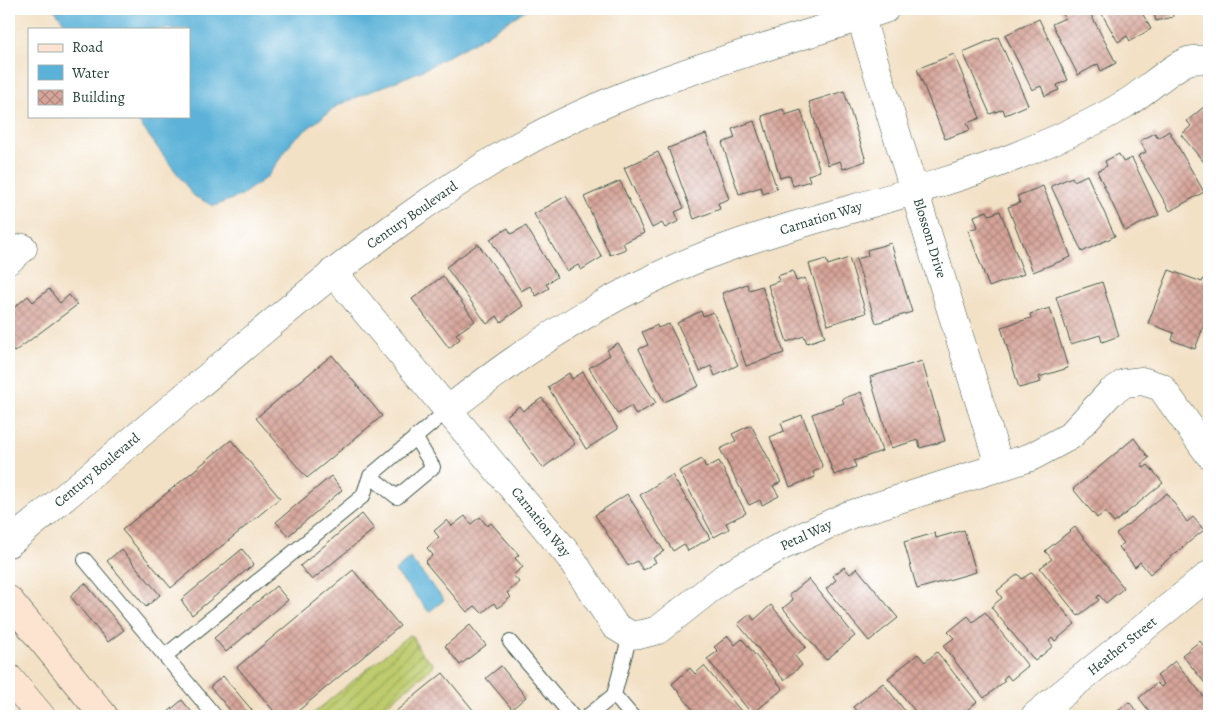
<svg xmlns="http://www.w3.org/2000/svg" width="1218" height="725" font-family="Alegreya,serif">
  <defs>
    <pattern id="garden-furrows" width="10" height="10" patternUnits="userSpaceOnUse" patternTransform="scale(1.25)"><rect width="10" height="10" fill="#becc6e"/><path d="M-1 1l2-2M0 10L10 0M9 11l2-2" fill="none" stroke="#9aa75b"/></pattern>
    <pattern id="building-cross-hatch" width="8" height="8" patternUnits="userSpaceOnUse" patternTransform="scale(1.25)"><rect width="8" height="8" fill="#d7a499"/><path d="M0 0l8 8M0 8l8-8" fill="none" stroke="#ae877e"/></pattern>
  </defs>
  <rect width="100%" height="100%" fill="#fff"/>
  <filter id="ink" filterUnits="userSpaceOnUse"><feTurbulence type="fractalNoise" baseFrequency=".02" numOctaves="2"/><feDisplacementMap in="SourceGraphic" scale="10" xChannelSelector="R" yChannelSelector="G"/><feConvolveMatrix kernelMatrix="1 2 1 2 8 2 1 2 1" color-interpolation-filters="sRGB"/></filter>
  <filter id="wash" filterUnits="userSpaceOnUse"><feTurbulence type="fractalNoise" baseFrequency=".0096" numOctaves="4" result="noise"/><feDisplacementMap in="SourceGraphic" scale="20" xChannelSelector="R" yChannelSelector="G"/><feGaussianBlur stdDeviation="1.12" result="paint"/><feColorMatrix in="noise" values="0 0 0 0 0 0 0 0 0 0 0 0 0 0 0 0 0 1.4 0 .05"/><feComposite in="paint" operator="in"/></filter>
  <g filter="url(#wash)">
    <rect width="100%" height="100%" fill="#f3e1c6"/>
    <path fill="url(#garden-furrows)" stroke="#6e8451" d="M 409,635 L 413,636 L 419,650 L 433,664 L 432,668 L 373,716 L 310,716 Z"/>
    <path fill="#5bb2d8" stroke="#3d7886" d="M 54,9 L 527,9 L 485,36 L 421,71 L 338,105 L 294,139 L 267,177 L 240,196 L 214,206 L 194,196 L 134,116 L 189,116 L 189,29 L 69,29 Z
      M 410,558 L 444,600 L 429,612 L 395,571 Z"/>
    <g id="blocks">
      <path fill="url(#building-cross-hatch)" d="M 1060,9 L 1088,9 L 1116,63 L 1101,71 L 1098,64 L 1078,75 L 1052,24 L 1065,18 Z
        M 1099,9 L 1140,9 L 1151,29 L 1130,41 L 1127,36 L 1118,42 Z
        M 1153,9 L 1171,9 L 1173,17 L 1156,21 Z
        M 1039,19 L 1068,80 L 1057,85 L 1059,90 L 1045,96 L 1041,86 L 1032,90 L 1005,35 Z
        M 998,37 L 1028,105 L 1005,115 L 1003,109 L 990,114 L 963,52 Z
        M 954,54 L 980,118 L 967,123 L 970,130 L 945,139 L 917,69 Z
        M 844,91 L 866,161 L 843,169 L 840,161 L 828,165 L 809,102 Z
        M 1206,105 L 1209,110 L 1209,168 L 1181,135 L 1191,126 L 1187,121 Z
        M 783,109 L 785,115 L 801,110 L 820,171 L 808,175 L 810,181 L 793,186 L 790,175 L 780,178 L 762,116 Z
        M 754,121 L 777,189 L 763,194 L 761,187 L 739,194 L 722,143 L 735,138 L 732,129 Z
        M 1169,131 L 1204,192 L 1170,211 L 1138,156 L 1146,152 L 1140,141 L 1155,133 L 1158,138 Z
        M 706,134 L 729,199 L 718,203 L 720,209 L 694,219 L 668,148 Z
        M 658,152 L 684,208 L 675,212 L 679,221 L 665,228 L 662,223 L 652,228 L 624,168 Z
        M 1119,154 L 1123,162 L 1132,158 L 1159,215 L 1125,231 L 1097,171 L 1107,166 L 1105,161 Z
        M 1087,175 L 1115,236 L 1082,252 L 1051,186 L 1072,177 L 1074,181 Z
        M 620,181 L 644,233 L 623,243 L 626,249 L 610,255 L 584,197 Z
        M 1043,186 L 1071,257 L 1033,272 L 1008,207 L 1020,203 L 1017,196 Z
        M 566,196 L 602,257 L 581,270 L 578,265 L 567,271 L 534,214 Z
        M 987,211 L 989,215 L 1000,211 L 1024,274 L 989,287 L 968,230 L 978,227 L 974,216 Z
        M 526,226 L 557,277 L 546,284 L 549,288 L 536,296 L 530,286 L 521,291 L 490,239 L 508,228 L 511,234 Z
        M 891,243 L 912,312 L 876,323 L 856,259 L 868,256 L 867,250 Z
        M 478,244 L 523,306 L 501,322 L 497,316 L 487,324 L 446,267 Z
        M 849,258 L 866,313 L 828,325 L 809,264 L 826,259 L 828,265 Z
        M 1169,270 L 1202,282 L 1204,278 L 1209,280 L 1209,312 L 1195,349 L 1172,340 L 1174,333 L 1148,323 Z
        M 793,271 L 796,281 L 805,278 L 825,337 L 807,343 L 804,336 L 787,342 L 768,285 L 779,281 L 777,276 Z
        M 443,276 L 475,321 L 456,334 L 460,339 L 449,348 L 412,299 Z
        M 1102,282 L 1119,336 L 1102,342 L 1100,335 L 1071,344 L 1056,297 Z
        M 747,284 L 749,290 L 762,286 L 784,353 L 746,366 L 722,293 Z
        M 49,289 L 60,303 L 69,295 L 77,305 L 14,352 L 9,346 L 9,312 L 28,296 L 33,302 Z
        M 1050,308 L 1068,368 L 1039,377 L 1041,382 L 1019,388 L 1001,327 L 1031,318 L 1030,314 Z
        M 701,311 L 703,316 L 713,312 L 738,365 L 715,376 L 711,366 L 700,371 L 677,323 Z
        M 669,324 L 699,386 L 664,402 L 639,349 L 648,345 L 642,332 L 657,325 L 658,328 Z
        M 618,343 L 656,403 L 636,415 L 631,406 L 618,414 L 589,368 L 610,355 L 607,350 Z
        M 332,355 L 382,416 L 307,478 L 256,418 Z
        M 922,361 L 945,441 L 920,448 L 918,440 L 891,448 L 870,377 Z
        M 583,372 L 618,429 L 586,449 L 548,387 L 569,373 L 572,379 Z
        M 861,392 L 882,451 L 854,461 L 856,467 L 834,475 L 812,414 L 844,403 L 842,399 Z
        M 542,398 L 575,444 L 543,468 L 506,416 L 519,406 L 523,411 Z
        M 802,415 L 823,468 L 813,472 L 815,477 L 790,487 L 770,437 L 784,431 L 781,423 Z
        M 751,425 L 781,482 L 773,486 L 779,496 L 762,505 L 760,500 L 749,505 L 720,449 L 736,441 L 732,434 Z
        M 1134,438 L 1149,458 L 1141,464 L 1144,468 L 1148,465 L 1163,483 L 1114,523 L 1105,512 L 1097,518 L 1073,489 Z
        M 231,440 L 280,498 L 171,588 L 122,530 Z
        M 702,459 L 706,468 L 719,461 L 746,513 L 726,523 L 729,529 L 714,537 L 679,471 Z
        M 672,475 L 710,538 L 688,551 L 684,544 L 673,551 L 640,495 Z
        M 331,476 L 342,490 L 288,536 L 276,522 Z
        M 1167,493 L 1187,522 L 1193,517 L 1204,530 L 1150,574 L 1140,562 L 1135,567 L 1119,547 L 1124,543 L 1116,534 Z
        M 627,494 L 664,551 L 653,558 L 656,562 L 643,570 L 637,561 L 628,566 L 595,515 Z
        M 362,514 L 374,529 L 312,580 L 300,566 Z
        M 465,516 L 471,524 L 480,517 L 487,526 L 491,523 L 519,555 L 515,558 L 523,567 L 513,575 L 519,582 L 507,593 L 511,597 L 498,608 L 494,603 L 482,613 L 475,606 L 467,612 L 425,562 L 433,555 L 427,548 L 439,537 L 434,531 L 447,520 L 452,526 Z
        M 1075,527 L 1124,588 L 1106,603 L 1099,595 L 1097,597 L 1099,600 L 1078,616 L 1040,568 L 1052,559 L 1045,551 Z
        M 964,530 L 976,572 L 917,589 L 904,542 L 935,533 L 936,538 Z
        M 121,549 L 160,595 L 146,607 L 107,561 Z
        M 242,549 L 254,564 L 192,615 L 181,600 Z
        M 844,567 L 850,574 L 857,568 L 898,618 L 869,641 L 826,589 L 836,580 L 833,576 Z
        M 353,570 L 400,626 L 292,716 L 278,716 L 237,667 Z
        M 1032,572 L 1075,624 L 1055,641 L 1052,638 L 1049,641 L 1053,646 L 1035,661 L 991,607 L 1002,598 L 997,591 L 1018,574 L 1022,579 Z
        M 809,579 L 855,636 L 826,660 L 783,608 L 793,600 L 789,595 Z
        M 85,583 L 124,630 L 108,642 L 70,596 Z
        M 276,586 L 288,600 L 226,652 L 214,638 Z
        M 771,605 L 806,647 L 795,656 L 802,665 L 784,680 L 738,624 L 750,614 L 754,620 Z
        M 985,612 L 1028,666 L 1011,680 L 1007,675 L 1003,679 L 1005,681 L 984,698 L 943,646 L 954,638 L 948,632 L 968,616 L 973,622 Z
        M 470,625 L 486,645 L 460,665 L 445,646 Z
        M 728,636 L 735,645 L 742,639 L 783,689 L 752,714 L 707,659 L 718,651 L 714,647 Z
        M 1209,637 L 1209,688 L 1182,655 L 1200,641 L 1204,646 L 1208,642 L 1206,640 Z
        M 937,652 L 977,702 L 959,716 L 952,712 L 950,714 L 951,716 L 919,716 L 888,678 L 918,654 L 925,662 Z
        M 1175,661 L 1209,703 L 1209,716 L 1153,716 L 1139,698 L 1157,683 L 1161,687 L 1164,684 L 1157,676 Z
        M 501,666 L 526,697 L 512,709 L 486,678 Z
        M 704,666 L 745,716 L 698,716 L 672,684 L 690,668 L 695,674 Z
        M 443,673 L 478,716 L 390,716 Z
        M 223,676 L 257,716 L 235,716 L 210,687 Z
        M 883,683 L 909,716 L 854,716 L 858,713 L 853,707 Z
        M 182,700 L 195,716 L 170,716 L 167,713 Z
        M 1129,702 L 1141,716 L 1112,716 Z"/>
    </g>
  </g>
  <g filter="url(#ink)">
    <use href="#blocks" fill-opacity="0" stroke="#3f564a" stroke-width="1"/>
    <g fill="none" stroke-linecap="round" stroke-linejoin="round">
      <g stroke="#3f564a" stroke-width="16">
        <path id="service" d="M 370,476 L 397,497 L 433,467 L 415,437
          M 85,560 L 165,656
          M 510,642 L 572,716
          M 614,695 L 632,716
          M 215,716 L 165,656 L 363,496 L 370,476 L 448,410
          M 588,716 L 614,695 L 630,635"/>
      </g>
      <g stroke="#3f564a" stroke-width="29">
        <path id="minor" d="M 858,9 L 1000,468
          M 9,260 L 23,248
          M 333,272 L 570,557 L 615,626 L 630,635 L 643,634 L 658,630 L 725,577 L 782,546 L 849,515 L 1031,457 L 1070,436 L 1110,393 L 1125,383 L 1142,381 L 1161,387 L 1209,454
          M 448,410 C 535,341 629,281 734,245 C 826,213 923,193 1014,157 C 1051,142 1091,125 1125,104 C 1141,95 1173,66 1188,61 C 1194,59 1203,60 1209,59
          M 1035,716 L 1209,575"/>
      </g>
      <g stroke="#3f564a" stroke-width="29">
        <path id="tertiary" d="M 9,543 C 91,476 172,407 253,339 C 348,259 445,182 556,126 C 661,74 774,46 885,9"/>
      </g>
      <g stroke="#3f564a" stroke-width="29">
        <path id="secondary" d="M 9,600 L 104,716
          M 9,678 L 41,716"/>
      </g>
      <use href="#service" stroke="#fff" stroke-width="14"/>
      <use href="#minor" stroke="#fff" stroke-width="28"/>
      <use href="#tertiary" stroke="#fff" stroke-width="28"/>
      <use href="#secondary" stroke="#fde4d1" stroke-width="28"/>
    </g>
  </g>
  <g text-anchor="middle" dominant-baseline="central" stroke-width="4" stroke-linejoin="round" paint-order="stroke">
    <g font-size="14" fill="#1f3d34" stroke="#fff">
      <text transform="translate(412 215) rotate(-35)">Century Boulevard</text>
      <text transform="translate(821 218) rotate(-17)">Carnation Way</text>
      <text transform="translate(930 238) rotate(73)">Blossom Drive</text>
      <text transform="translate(97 470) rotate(-40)">Century Boulevard</text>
      <text transform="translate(541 522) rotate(51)">Carnation Way</text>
      <text transform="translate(806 535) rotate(-25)">Petal Way</text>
      <text transform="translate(1122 646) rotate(-39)">Heather Street</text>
    </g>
  </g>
  <rect width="1218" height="725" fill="none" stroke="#fff" stroke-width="30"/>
  <rect x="28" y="28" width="162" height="90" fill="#ffffff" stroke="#a5b1ae"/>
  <rect x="38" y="44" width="25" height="8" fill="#fde4d1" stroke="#a5b1ae"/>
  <text x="72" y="52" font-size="15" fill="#1f3d34">Road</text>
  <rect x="38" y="65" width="25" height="15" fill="#5bb2d8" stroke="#a5b1ae"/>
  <text x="72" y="78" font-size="15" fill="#1f3d34">Water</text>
  <rect x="38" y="90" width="25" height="15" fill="url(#building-cross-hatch)" stroke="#a5b1ae"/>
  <text x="72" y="102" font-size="15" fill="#1f3d34">Building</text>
</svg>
